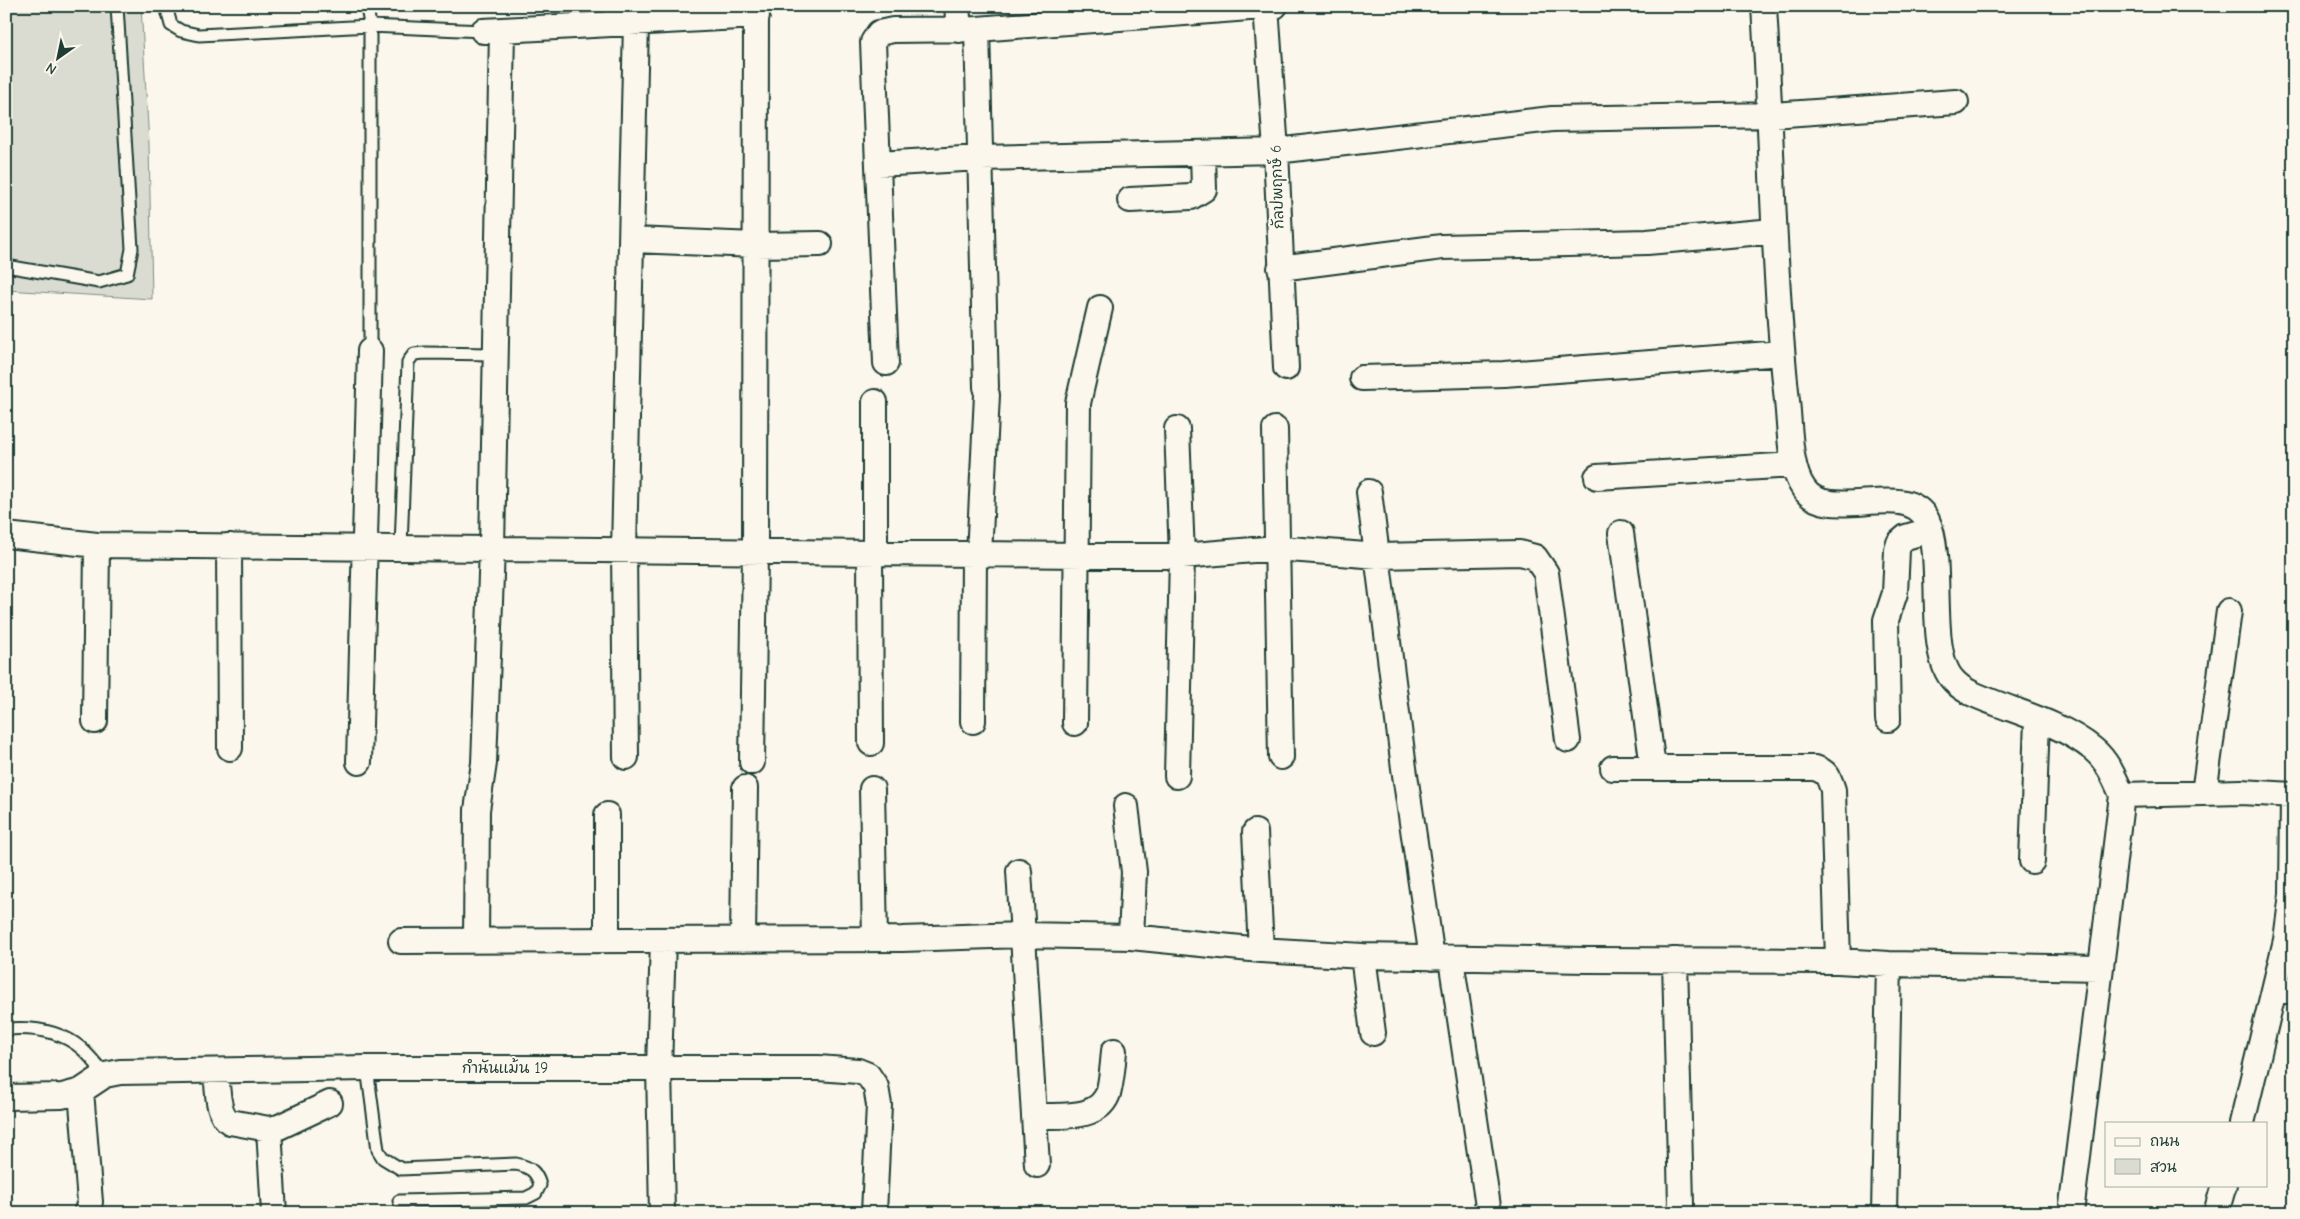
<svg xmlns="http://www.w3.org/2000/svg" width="2300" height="1219" font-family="'Comic Neue','Playpen Sans Thai',sans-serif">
  <rect width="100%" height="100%" fill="#fbf7ec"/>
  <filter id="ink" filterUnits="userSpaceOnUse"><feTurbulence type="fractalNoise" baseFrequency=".02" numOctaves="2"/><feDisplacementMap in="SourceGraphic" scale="10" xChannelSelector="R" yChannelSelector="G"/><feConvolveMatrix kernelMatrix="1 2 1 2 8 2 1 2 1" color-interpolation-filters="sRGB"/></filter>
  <g filter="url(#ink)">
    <path fill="#dbdcd1" stroke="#7d8c82" d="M 6,6 L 141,6 L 149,144 L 152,299 L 6,290 Z"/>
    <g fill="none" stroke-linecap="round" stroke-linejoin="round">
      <g stroke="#1f3d34" stroke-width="15">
        <path id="lane" d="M 166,6 L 171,25 L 181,31 L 199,35 L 370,26 L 483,31
          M 367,6 L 370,26 L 370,351
          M 610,6 L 611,24
          M 6,266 L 99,282 L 127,274 L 132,249 L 117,6
          M 401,547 L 408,362 L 414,354 L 425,353 L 495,354
          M 6,1029 C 32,1027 61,1031 81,1048 C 90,1056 98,1066 105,1075
          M 367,1068 L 378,1150 L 383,1158 L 401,1169 L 516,1164 C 530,1167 536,1171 540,1185 L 536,1193 L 526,1198 L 399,1201"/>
      </g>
      <g stroke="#1f3d34" stroke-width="28">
        <path id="street" d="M 957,6 L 959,30
          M 1266,6 L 1276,151 L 1286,368
          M 1764,6 C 1772,138 1773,270 1787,401 C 1790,426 1789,469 1804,489 C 1829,525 1906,478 1927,520 C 1946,558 1925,652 1954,681 C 1965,693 1983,698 1998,704 C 2030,716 2066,727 2093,749 C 2107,760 2115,779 2122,795 L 2071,1213
          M 977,29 L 986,387
          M 483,31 L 757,16
          M 878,164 L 980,158 L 1276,151 L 1552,119 L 1771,115 L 1956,102
          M 1130,200 L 1191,197 L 1204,189 L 1203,154
          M 633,240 L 756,245 L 820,244
          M 1280,268 L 1442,247 L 1647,242 L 1774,231
          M 886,363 L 873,42 L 879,33 L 893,30 L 977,29 L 1275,6
          M 1362,378 L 1504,374 L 1782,353
          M 1275,429 L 1281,757
          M 1597,477 L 1794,465
          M 1369,492 L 1404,768 L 1432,958
          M 1621,533 L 1653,767
          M 6,535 L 97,545 L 1182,556 L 1277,548 L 1378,556 L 1520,553 L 1535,557 L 1546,573 L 1568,740
          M 229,546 L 230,748
          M 870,554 L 871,743
          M 875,554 L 875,402
          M 979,555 L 987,395
          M 1888,719 L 1886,620 L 1895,593 L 1897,550 L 1899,543 L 1906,537 L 1930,530
          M 95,721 L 97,545
          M 973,721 L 974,555
          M 1075,723 L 1078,403 L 1100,308
          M 626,757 L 624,550 L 636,23
          M 359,762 L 370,351
          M 752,762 L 755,553 L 756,6
          M 1613,768 L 1815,768 C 1828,772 1829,778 1833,790 L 1838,961
          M 1177,776 L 1182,556 L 1177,429
          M 872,789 L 875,939
          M 2204,793 L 2229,611
          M 2122,795 L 2241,792 L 2294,795
          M 1126,806 L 1134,872 L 1131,937
          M 1255,832 L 1261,950
          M 2032,861 L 2037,719
          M 1019,871 L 1037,1165
          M 476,940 L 477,810 L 484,763 L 492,548 L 502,31
          M 607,940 L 607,815
          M 743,940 L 745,788
          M 401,941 L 902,939 L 1022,935 L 1131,937 L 1261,950 L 1363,956 L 1587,960 L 1838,961 L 1889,964 L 2100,968
          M 1363,956 L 1373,1033
          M 1451,959 L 1489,1213
          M 1675,960 L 1681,1204 L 1679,1213
          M 2274,991 L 2294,991
          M 216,1071 C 218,1086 216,1114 230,1122 L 269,1129 L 279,1127 L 330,1103
          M 81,1091 L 90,1202 L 86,1213
          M 6,1097 L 62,1096 L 81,1091 L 105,1075 L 120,1072 L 367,1068 L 818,1068 L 858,1071 L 868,1075 L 876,1087 L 879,1105 L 874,1213
          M 1034,1116 C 1058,1115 1101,1122 1109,1090 C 1112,1077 1113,1063 1114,1051
          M 2242,1123 L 2286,940 L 2292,894 L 2293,795
          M 269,1129 L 274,1213
          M 662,1213 L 659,1068 L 663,940
          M 1884,1213 L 1889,964
          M 2216,1213 L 2224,1185"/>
      </g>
      <use href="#lane" stroke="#fbf7ec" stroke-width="11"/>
      <use href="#street" stroke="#fbf7ec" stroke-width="24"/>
    </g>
  </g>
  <g text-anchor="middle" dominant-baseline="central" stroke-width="4" stroke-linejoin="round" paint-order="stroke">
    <g font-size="15" fill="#1f3d34" stroke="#fbf7ec">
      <text transform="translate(1277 187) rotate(-92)">กัลปพฤกษ์ 6</text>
      <text x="505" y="1068">กำนันแม้น 19</text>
    </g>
  </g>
  <rect width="2300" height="1219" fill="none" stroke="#fbf7ec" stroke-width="25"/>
  <rect x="12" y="12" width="2275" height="1194" fill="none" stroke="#1f3d34" stroke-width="2" filter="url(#ink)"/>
  <rect x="2105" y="1122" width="162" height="65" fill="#fbf7ec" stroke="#a3ada2"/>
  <rect x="2115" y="1138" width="25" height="8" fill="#fbf7ec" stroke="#a3ada2"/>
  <text x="2150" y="1146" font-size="15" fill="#1f3d34">ถนน</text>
  <rect x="2115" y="1159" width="25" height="15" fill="#dbdcd1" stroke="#a3ada2"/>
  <text x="2150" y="1172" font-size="15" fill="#1f3d34">สวน</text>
  <g transform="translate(58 58) rotate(213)" stroke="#fbf7ec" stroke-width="4" paint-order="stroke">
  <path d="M0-4L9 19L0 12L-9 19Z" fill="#1f3d34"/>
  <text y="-8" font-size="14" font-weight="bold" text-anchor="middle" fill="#1f3d34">N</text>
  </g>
</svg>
